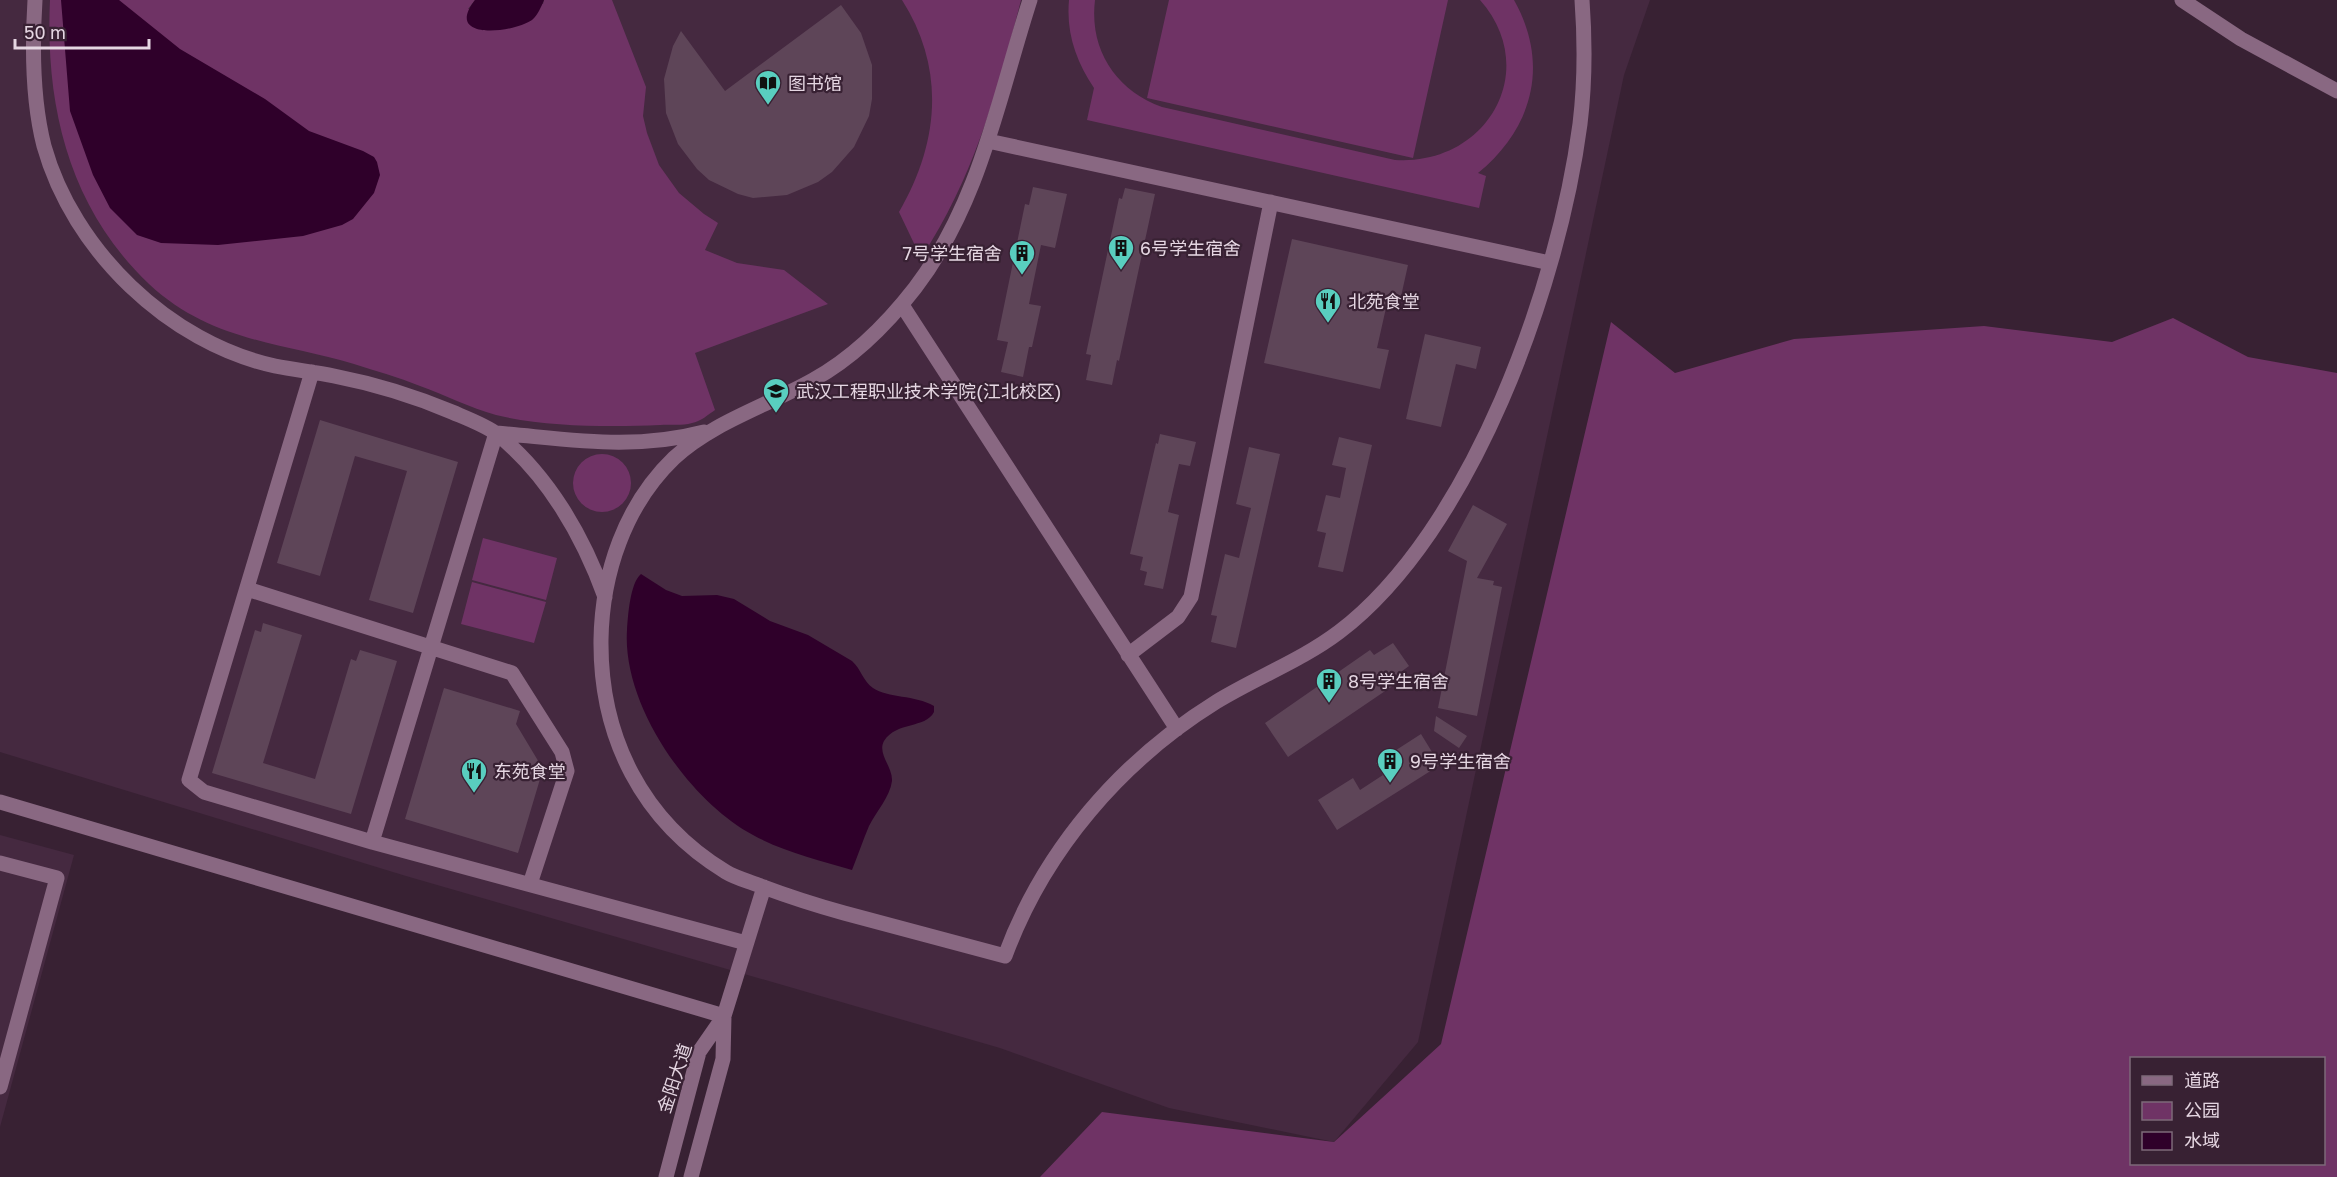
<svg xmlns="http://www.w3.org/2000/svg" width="2337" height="1177" font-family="'Golos Text','Noto Sans SC',sans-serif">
  <rect width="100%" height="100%" fill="#382133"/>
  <path fill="#452940" d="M 0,0 L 1650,0 L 1624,75 L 1418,1042 L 1334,1142 L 1169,1108 L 1000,1048 L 406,876 L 0,752 Z
    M 0,835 L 74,855 L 0,1127 Z"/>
  <path fill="#6f3365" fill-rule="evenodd" d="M 50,0 L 475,0 L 468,9 L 543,4 L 544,0 L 612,0 L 646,87 L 643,116 L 647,133 L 659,165 L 679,193 L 704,214 L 718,223 L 705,250 L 737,263 L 784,270 L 828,304 L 695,353 L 715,410 C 709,414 700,422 692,423 C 682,426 670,424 660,425 C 610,427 545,427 496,415 C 470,408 445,395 420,386 C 398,377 376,371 354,364 C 279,342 210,341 149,284 C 69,208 45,106 50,0 Z
    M 902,0 L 1021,0 C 998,91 973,179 921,258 L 899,212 C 939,143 946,69 902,0 Z
    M 1069,0 L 1095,0 C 1089,50 1116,90 1162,107 L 1395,160 C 1487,166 1542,70 1480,0 L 1514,0 C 1550,64 1533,128 1478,173 L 1486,176 L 1479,208 L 1087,120 L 1094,88 C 1076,61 1066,33 1069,0 Z
    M 1169,0 L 1448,0 L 1413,158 L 1147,98 Z
    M 2173,318 L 2248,357 L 2337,373 L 2337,1177 L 1040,1177 L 1102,1112 L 1334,1142 L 1441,1044 L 1611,322 L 1675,373 L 1794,339 L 1984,326 L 2112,342 ZM 2132,1058 L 2324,1058 L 2324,1164 L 2132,1164 Z
    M573 483a29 29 0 1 1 58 0a29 29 0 1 1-58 0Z
    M 483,538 L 557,558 L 546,600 L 472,580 Z
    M 472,582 L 546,602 L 534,643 L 461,624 Z"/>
  <path fill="#2f002a" d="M 61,0 L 119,0 L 180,49 L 265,99 L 309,131 L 363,151 L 374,157 L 377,162 L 380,175 L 374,193 L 353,219 L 342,225 L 303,236 L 218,245 L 161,243 L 137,235 L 110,208 L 93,175 L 70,111 Z
    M 475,0 L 544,0 C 541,7 538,15 532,20 C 513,33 443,41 475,0 Z
    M 641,574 L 666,590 L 682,596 L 717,595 L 734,599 L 770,621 L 808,635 L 852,661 C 861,669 863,681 873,688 C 888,698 915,695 934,706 L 934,712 C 925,729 897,721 884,741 C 877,754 893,767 892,781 C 890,797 876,812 869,826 C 863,840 858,855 852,870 C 819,860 784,852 753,835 C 689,801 622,705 627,630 C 628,616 630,583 641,574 Z"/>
  <path fill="#5e4558" d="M 841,5 L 861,33 L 872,65 L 872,99 L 869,116 L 854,147 L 832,172 L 818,182 L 787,195 L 753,198 L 738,194 L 709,180 L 697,169 L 678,144 L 666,113 L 664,79 L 673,46 L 681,31 L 725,91 Z
    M 1033,187 L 1067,194 L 1055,248 L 1041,245 L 1029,304 L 1041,306 L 1032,347 L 1029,347 L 1023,377 L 1001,372 L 1008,342 L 997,340 L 1025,204 L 1029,205 Z
    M 1125,188 L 1155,194 L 1119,361 L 1117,360 L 1112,385 L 1086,380 L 1091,355 L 1086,354 L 1119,198 L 1122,199 Z
    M 1292,239 L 1408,265 L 1400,301 L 1388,299 L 1377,348 L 1389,350 L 1380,389 L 1264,363 Z
    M 1425,334 L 1481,347 L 1476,369 L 1456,364 L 1441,427 L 1406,419 Z
    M 320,420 L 458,462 L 413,613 L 369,600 L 407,471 L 355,456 L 320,576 L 277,563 Z
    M 1160,434 L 1196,442 L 1190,466 L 1179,464 L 1168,512 L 1179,515 L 1163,589 L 1144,585 L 1147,572 L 1140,570 L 1143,557 L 1130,554 L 1156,443 L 1158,444 Z
    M 1339,437 L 1372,445 L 1343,572 L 1318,567 L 1326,533 L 1317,531 L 1326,495 L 1340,498 L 1346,468 L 1332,465 Z
    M 1249,447 L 1280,454 L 1236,648 L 1211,642 L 1217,616 L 1211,615 L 1225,554 L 1239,558 L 1251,508 L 1236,504 Z
    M 1473,505 L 1507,524 L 1477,578 L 1494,581 L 1493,585 L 1502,587 L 1477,716 L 1438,708 L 1467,561 L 1448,551 Z
    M 263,623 L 302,635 L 263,763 L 315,779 L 351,659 L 356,661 L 360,650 L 397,661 L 351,814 L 212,773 L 255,630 L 261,632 Z
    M 1393,643 L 1409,666 L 1390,680 L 1394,685 L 1288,757 L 1265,723 L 1370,650 L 1374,655 Z
    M 444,688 L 520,711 L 516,724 L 543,769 L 518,853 L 405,819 Z
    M 1436,716 L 1467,736 L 1459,748 L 1434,731 Z
    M 1421,734 L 1440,765 L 1337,830 L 1318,800 L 1353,778 L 1360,790 L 1383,775 L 1376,763 Z"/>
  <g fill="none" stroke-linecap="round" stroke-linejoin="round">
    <path stroke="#896882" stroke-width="15" d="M 35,0 C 32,48 32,99 44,146 C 73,250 169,343 275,366 C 295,370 315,372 334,376 C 375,384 414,396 452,412 C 466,418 485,425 497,434 C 548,475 583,536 605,597
      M 1030,0 C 998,99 980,203 915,288 C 887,324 853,358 813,380 C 767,406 713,422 674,458 C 625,505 602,573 601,640 C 600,737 642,821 726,872 C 736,878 748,881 758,885 C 787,896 815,905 844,913 C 898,927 951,942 1005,956 C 1044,850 1121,761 1216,702 C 1257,677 1302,660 1339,632 C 1472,531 1559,285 1580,124 C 1585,83 1585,41 1582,0
      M 2182,0 L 2241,39 L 2337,91
      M 988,141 L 1550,263
      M 902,305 L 1177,729
      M 312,372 L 189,780 L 204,792 L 372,842 L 746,943
      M 496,433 C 569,439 631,451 704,432
      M 247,589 L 512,673 L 562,752 L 567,771 L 530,884
      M 1128,655 L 1178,617 L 1191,597 L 1271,202
      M 0,802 L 724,1016
      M 372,842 L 496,433
      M 0,863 L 57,878 L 0,1087
      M 666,1177 L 699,1052 L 724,1016
      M 691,1177 L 723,1059 L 724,1016 L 764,887"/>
  </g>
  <defs>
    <g id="library-pin" transform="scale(1.35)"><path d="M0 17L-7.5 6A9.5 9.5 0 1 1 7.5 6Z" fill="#59cebf" stroke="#382133"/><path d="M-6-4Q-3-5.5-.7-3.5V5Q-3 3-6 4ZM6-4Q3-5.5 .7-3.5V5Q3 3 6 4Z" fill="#111"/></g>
    <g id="building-pin" transform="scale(1.35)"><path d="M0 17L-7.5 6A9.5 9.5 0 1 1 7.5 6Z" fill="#59cebf" stroke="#382133"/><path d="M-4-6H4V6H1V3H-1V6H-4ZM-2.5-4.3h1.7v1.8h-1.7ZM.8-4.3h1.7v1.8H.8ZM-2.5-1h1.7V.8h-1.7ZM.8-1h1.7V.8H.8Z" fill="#111"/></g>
    <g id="restaurant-pin" transform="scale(1.35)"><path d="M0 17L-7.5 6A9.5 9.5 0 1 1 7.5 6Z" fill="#59cebf" stroke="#382133"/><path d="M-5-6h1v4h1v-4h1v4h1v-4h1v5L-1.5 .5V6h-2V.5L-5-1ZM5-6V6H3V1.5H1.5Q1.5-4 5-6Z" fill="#111"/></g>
    <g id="university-pin" transform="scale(1.35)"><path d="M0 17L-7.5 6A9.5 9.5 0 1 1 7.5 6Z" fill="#59cebf" stroke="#382133"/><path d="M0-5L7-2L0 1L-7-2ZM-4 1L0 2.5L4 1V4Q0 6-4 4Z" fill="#111"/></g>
  </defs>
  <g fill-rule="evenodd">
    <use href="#library-pin" x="768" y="83"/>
    <use href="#building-pin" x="1121" y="248"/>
    <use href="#building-pin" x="1022" y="253"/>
    <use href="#restaurant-pin" x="1328" y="301"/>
    <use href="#university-pin" x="776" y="391"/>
    <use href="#building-pin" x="1329" y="681"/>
    <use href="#building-pin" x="1390" y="761"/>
    <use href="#restaurant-pin" x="474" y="771"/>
  </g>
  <g text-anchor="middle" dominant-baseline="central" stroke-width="4.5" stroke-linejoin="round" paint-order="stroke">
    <g font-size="18" fill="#e5d6e2" stroke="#382133" text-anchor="start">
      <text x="788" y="83">图书馆</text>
      <text x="1140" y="248">6号学生宿舍</text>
      <text x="1002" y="253" text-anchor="end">7号学生宿舍</text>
      <text x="1348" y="301">北苑食堂</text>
      <text x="796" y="391">武汉工程职业技术学院(江北校区)</text>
      <text x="1348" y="681">8号学生宿舍</text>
      <text x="1410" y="761">9号学生宿舍</text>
      <text x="494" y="771">东苑食堂</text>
    </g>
    <g font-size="18" fill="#e5d6e2" stroke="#382133">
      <text transform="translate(674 1078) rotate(-72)">金阳大道</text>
    </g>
  </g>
  <rect x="2130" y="1057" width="195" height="108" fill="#382133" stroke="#7d6979" stroke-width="1.5"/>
  <rect x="2142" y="1076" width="30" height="9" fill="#896882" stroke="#7d6979" stroke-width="1.5"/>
  <text x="2184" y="1087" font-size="18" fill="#e5d6e2">道路</text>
  <rect x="2142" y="1102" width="30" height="18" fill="#6f3365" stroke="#7d6979" stroke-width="1.5"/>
  <text x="2184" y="1117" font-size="18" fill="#e5d6e2">公园</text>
  <rect x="2142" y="1132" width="30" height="18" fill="#2f002a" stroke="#7d6979" stroke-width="1.5"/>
  <text x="2184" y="1147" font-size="18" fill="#e5d6e2">水域</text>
  <path d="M15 39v9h134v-9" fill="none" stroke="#e5d6e2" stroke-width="3"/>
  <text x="24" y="39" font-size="18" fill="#e5d6e2" stroke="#382133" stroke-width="4.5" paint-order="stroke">50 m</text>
</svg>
